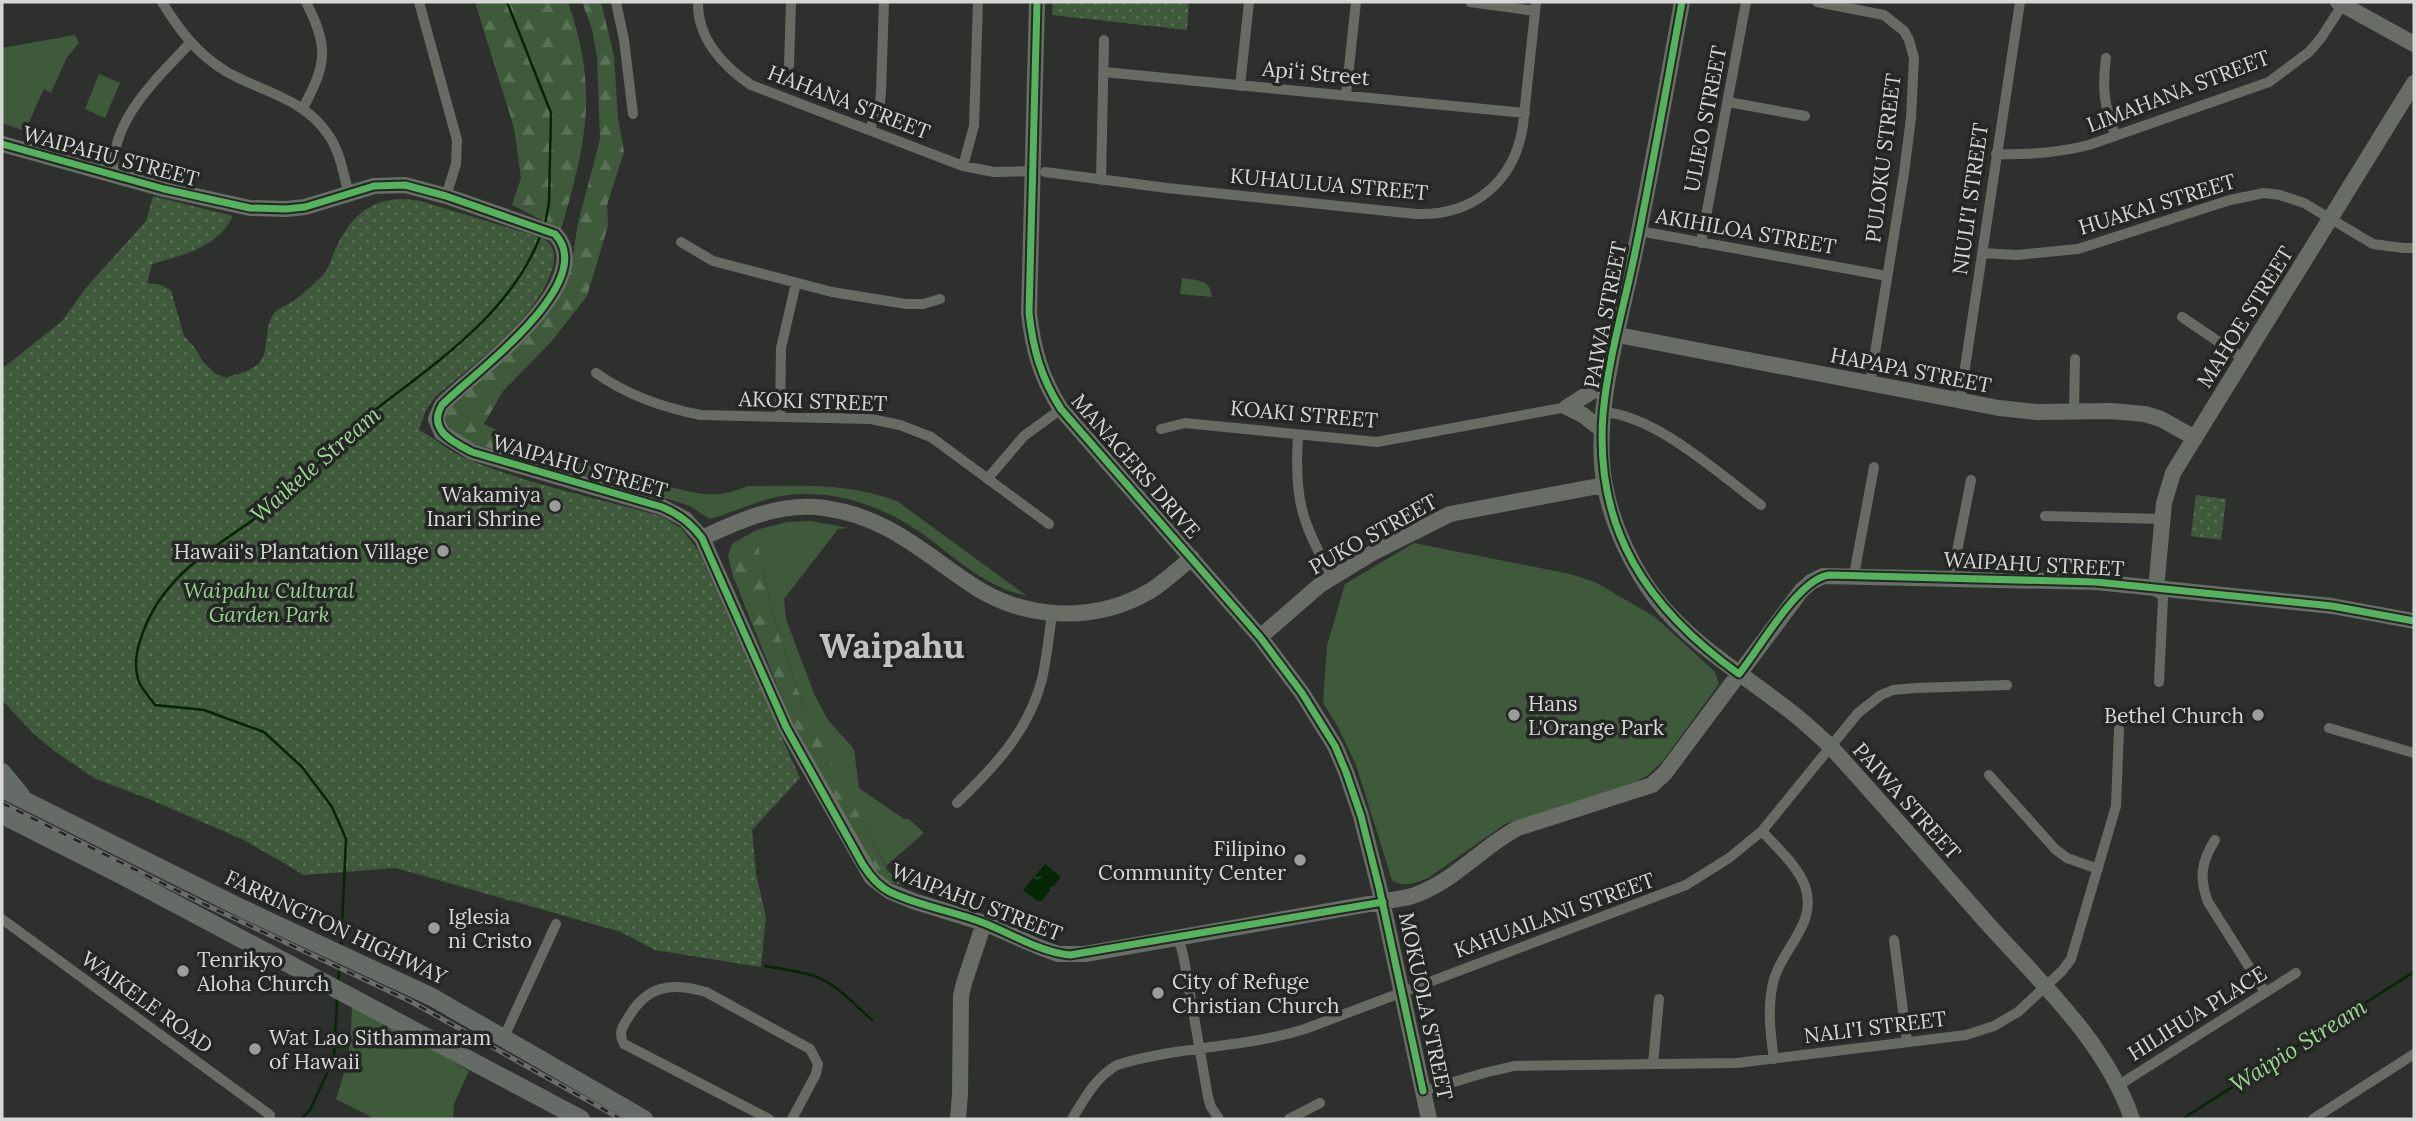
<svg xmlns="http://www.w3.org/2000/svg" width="2416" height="1121" font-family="Lora,serif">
  <defs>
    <pattern id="forest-firs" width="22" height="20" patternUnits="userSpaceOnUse" patternTransform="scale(1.75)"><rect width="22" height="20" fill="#3e5a3a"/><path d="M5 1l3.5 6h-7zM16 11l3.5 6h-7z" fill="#597156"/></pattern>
    <pattern id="park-dots" width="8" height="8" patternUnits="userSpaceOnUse" patternTransform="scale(1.75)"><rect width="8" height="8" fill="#3e5a3a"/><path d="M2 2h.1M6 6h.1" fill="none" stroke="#597156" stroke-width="1.8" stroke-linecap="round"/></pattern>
    <pattern id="water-ripples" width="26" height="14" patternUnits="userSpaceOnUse" patternTransform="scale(1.75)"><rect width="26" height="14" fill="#042604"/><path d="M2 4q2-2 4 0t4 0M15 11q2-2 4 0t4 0" fill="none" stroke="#284528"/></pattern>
  </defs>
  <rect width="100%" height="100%" fill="#2e302e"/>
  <path fill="#3e5a3a" d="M 75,35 L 79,43 L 67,57 L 51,93 L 44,89 L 25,131 L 2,123 L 2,48 Z
    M 99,74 L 120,83 L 105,118 L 85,109 Z
    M 1182,278 C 1196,280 1211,279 1212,297 L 1180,294 Z
    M 748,486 C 802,486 846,482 897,501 L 1027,596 C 991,588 964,566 935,543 C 891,509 838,487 781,496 C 756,501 734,512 710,519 L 690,506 L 668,499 L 671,487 C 702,495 717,499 748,486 Z
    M 811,521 L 849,528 L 838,529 L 784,599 L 786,619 L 815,696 L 828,720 L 854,749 L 859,788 L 904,819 L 909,819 L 924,833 L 886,866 C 860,816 830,766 808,714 C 783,655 765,593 756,530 L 787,522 Z
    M 1414,543 L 1570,574 L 1595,582 L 1655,617 L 1715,672 L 1719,684 L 1662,762 L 1648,775 L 1636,782 L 1505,824 L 1428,878 C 1416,883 1404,888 1392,880 L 1356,765 L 1338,727 L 1323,703 L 1327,646 L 1345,584 Z
    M 352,1006 L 427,1046 L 469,1071 L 454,1104 L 453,1119 L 375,1119 L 336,1099 C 348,1064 351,1044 352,1006 Z"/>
  <path fill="url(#forest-firs)" d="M 475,2 L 568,2 C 599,92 586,142 561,230 L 512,205 L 521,178 L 514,128 Z
    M 582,2 L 601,2 L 614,56 L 618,118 L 624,152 L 607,205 L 608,226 L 587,296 L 551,342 L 503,391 L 484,424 L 528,446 L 579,463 L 671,487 L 668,499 L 464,441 L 450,431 L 444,419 L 446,412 L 527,338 L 551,310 L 569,279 L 578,223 L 600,139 L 597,57 L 592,29 Z
    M 756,530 C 765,593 783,656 808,714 C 832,768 862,819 888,871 L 905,886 L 888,881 L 876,871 L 791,720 L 733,576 L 728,556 L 732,544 Z"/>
  <path fill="url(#park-dots)" d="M 1053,2 L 1189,2 L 1187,30 L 1052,15 Z
    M 153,196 L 233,216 C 217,248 183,255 152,264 L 147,283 L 161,285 L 171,290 L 184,336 L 195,348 L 203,362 L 216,374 L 226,378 C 235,374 248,372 256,366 C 272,354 262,326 275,312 C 279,308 284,306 289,304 C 300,297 313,285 322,276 C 330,268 331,258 336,248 C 354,209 379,194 421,201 L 542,238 C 555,245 556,256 552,270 C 534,323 476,361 435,397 L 426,410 L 419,430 C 435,438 448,451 465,458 C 527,484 596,498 661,516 L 681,528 L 698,550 L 800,778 L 752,830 L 756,874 L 766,917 L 761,967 L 655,950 L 621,932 L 396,868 L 304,875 L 244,840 L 149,799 L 96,779 L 54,751 L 33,733 L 2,700 L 2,369 L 62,321 L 85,289 L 146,221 Z
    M 2196,495 L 2226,499 L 2221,540 L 2191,536 Z"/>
  <path fill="url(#water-ripples)" d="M 1045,864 L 1061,877 L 1040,903 L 1023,890 Z"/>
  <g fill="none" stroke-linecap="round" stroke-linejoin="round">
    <path stroke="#042604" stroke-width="2.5" d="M 507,2 L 551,113 L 549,203 L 545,224
      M 341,946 L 346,839 L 332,807 L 302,767 L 264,732 L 204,710 L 155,705 C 150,697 140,688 138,679 C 133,660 138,645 145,627 C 172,561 239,536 290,492 C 314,471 332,444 357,424 C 424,370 507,321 540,237
      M 765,966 C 781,969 799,971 814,976 C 837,984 854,1004 872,1020
      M 338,981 L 340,963
      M 301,1119 L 310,1110 L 334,1058 L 337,998
      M 2182,1119 L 2414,972"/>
    <path stroke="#666c64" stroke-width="10" d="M 162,2 C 179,30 198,55 227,72 C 262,92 303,98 327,133 C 340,150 343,173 349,194
      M 419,2 L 457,140 L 456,164 L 446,196
      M 616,2 L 624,40 L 633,114
      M 698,2 C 697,38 723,66 751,85 L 963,166 L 994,172 L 1033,171
      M 1470,2 L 1535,11
      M 1817,2 L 1884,15 L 1904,31 L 1909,40 L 1914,58 L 1911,118 L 1904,173 L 1870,384
      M 2106,58 C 2102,90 2104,104 2115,135
      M 789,66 L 791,2
      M 1104,72 L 1525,113
      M 1240,86 L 1249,2
      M 1346,95 L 1356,2
      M 1728,102 L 1805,116
      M 303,108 C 327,63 329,48 306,2
      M 870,129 L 880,103 L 881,91 L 884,2
      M 1996,154 C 2028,155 2057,153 2089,145 L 2269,82 L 2309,52 L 2321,38 L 2343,4
      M 963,166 L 974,126 L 978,2
      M 1045,172 L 1167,188 L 1416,214 C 1473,216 1515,182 1523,125 L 1536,2
      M 113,175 C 111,119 155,81 190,43
      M 1101,180 L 1104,40
      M 1639,231 L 1887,276
      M 681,242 L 713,261 L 832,292 L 906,304 L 923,304 L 940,299
      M 1701,243 L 1746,2
      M 1982,253 L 2017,255 L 2078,249 L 2230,200 L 2264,193 L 2280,195 L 2304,203 L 2373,244 L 2403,248 L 2414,248
      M 2182,317 L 2244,359
      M 596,373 C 627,395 664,408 701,415 L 871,419 L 900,425 L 931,437 L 1049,524
      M 1960,401 L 2020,2
      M 1604,412 C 1658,417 1718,473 1761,505
      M 2074,412 L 2075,359
      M 780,417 L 781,348 L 796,283
      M 1161,429 L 1185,423 L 1377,442 L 1567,407
      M 1298,435 C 1294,499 1301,521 1332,577
      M 988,478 L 1024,436 L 1061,409
      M 2045,516 L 2162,519
      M 1854,575 L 1874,467
      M 1952,577 L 1971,480
      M 2156,589 L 2163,598 L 2159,682
      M 2329,728 L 2414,753
      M 1989,775 L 2055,849 L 2067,858 L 2098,869
      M 957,803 C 994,767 1029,731 1042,679 C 1047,657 1049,635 1052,614
      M 1762,831 C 1777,848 1797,865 1805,886 C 1818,923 1784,946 1774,979 C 1767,1005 1770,1032 1774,1059
      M 2215,840 C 2201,862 2199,878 2208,902 L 2265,992
      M 2,919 L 270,1115
      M 1178,938 L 1183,954 L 1208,1097 L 1211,1107 L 1219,1119
      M 1894,940 L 1907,1042
      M 504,1037 L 556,924
      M 1653,1064 L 1659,999
      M 2119,1085 L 2296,973
      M 1423,1091 L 1484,1073 L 1514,1066 L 1737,1063 L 1966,1035 L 1994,1026 L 2018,1012 L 2062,971 L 2071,959 L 2116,806 L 2119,729
      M 769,1119 L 624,1044 C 618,1034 622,1027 628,1018 C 647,985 671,982 706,992 L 810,1049 L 818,1064 L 816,1074 L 792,1119
      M 1072,1119 C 1085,1098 1095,1078 1117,1065 C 1178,1046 1244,1048 1305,1029 L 1686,885 L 1729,858 L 1762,831 L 1858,713 L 1881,695 L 1893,690 L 1916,688 L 2007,685
      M 1289,1119 L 1320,1103
      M 2313,1119 L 2414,1054"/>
    <path stroke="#686d66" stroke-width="16" d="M 1037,2 L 1029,313 C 1033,349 1041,378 1061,409 L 1260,637 L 1302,693 L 1335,746 L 1346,772 L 1361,816 L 1379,887 L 1429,1119
      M 1682,2 C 1667,85 1652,168 1635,251 C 1621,320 1591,417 1605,486 C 1612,525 1633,569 1657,600 C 1690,642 1736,670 1778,702 C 1797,715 1814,731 1830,746 C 1883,804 1935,864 1987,923 C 2041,983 2105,1041 2132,1119
      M 2338,2 L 2414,44
      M 2,144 L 164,189 L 250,208 L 286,209 L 305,207 L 374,186 L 405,185 L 446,196 L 555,234 C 601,283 471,375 442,405 L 436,419 L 442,433 L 472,452 L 662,507 L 685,519 L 702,538 L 786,727 L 872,878 L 889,891 L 913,901 L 984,923 L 1039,947 L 1058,954 L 1085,954 L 1409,897 C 1451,885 1480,848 1518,828 L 1652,785 L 1665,773 L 1801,591 L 1811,582 L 1823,576 L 2096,582 L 2332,606 L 2414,621
      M 1618,335 L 1999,408 L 2037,412 L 2111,411 L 2145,414 L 2161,419 L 2195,438
      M 1567,407 L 1607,382
      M 1567,407 L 1583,415 L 1602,430
      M 702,538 C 740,520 781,502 824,508 C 885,516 920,550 969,583 C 1022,620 1094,624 1150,591 C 1165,582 1178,569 1192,558
      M 2156,589 L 2164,503 L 2173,473 L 2414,83
      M 1260,637 L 1320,585 L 1374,552 L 1450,514 L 1604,485
      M 958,1119 L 960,1094 L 961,996 L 964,983 L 984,923"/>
    <path stroke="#656c65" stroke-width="18" d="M 2,772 L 21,795
      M 2,789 L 241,908 L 432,997 L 644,1119
      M 2,815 L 121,875 L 581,1119"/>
    <g stroke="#6a6e6a" stroke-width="5">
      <path id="rail" d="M 2,803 L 206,905 L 410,1001 L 621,1119"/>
    </g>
    <use href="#rail" stroke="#242723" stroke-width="2.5" stroke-dasharray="8" stroke-linecap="butt"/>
    <g stroke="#242723" stroke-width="11">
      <path id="cycleway" d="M 1037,2 L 1029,313 C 1033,349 1041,378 1061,409 L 1260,637 L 1302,693 L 1335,746 L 1346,772 L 1361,816 L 1379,887 L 1423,1091
        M 1682,2 C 1667,85 1652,169 1635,253 C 1624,306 1608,360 1603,414 C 1594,530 1648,609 1739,674 C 1760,648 1798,579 1829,575 L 2096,582 L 2332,606 L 2414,621
        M 2,144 L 164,189 L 250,208 L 286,209 L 305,207 L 374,186 L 405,185 L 446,196 L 555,234 C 601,283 471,375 442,405 C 427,430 453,442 472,452 L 662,507 C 679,514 691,523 702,538 L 786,727 L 863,865 C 870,876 878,886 890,892 C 919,906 953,911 984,923 C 1012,934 1040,952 1070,955 L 1383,902"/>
    </g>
    <use href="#cycleway" stroke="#56b35d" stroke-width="7"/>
  </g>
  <g fill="#9b9d9b" stroke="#242723" stroke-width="2.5">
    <circle cx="555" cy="506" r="7"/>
    <circle cx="443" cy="551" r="7"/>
    <circle cx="1514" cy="715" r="7"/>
    <circle cx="2258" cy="715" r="7"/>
    <circle cx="1300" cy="860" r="7"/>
    <circle cx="434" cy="928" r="7"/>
    <circle cx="183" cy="971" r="7"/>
    <circle cx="1158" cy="993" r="7"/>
    <circle cx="255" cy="1049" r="7"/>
  </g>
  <g text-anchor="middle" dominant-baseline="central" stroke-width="7" stroke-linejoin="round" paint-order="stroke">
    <g font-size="21" fill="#d5d8d5" stroke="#242723">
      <text transform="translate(1316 73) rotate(5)">Apiʻi Street</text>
      <text transform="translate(2178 91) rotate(-21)">LIMAHANA STREET</text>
      <text transform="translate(849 102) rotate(21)">HAHANA STREET</text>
      <text transform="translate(1705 119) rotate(-79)">ULIEO STREET</text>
      <text transform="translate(111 156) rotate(15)">WAIPAHU STREET</text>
      <text transform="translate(1883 158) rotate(-83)">PULOKU STREET</text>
      <text transform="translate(1329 184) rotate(5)">KUHAULUA STREET</text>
      <text transform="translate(1970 199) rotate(-82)">NIULI'I STREET</text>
      <text transform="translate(2157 204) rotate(-17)">HUAKAI STREET</text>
      <text transform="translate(1746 231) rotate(10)">AKIHILOA STREET</text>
      <text transform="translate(1605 315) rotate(-79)">PAIWA STREET</text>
      <text transform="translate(2245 317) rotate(-58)">MAHOE STREET</text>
      <text transform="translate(1911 370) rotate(11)">HAPAPA STREET</text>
      <text transform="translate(813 401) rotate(2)">AKOKI STREET</text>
      <text transform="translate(1304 414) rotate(5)">KOAKI STREET</text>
      <text transform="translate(580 466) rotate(16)">WAIPAHU STREET</text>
      <text transform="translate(1136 466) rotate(49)">MANAGERS DRIVE</text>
      <text transform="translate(1373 534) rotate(-29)">PUKO STREET</text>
      <text transform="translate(2034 564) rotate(3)">WAIPAHU STREET</text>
      <text transform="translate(1907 801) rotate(48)">PAIWA STREET</text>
      <text transform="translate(977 902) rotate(21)">WAIPAHU STREET</text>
      <text transform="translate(1554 915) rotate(-20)">KAHUAILANI STREET</text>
      <text transform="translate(336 927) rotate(25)">FARRINGTON HIGHWAY</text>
      <text transform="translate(147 1002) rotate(36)">WAIKELE ROAD</text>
      <text transform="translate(1426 1006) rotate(78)">MOKUOLA STREET</text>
      <text transform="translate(2197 1013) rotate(-32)">HILIHUA PLACE</text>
      <text transform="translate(1875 1027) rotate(-7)">NALI'I STREET</text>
    </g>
    <g font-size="21" fill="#d5d8d5" stroke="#242723" text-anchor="start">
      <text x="541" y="494" text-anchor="end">Wakamiya<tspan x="541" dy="24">Inari Shrine</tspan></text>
      <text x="429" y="551" text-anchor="end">Hawaii's Plantation Village</text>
      <text x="1528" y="703">Hans<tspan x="1528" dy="24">L'Orange Park</tspan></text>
      <text x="2244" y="715" text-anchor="end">Bethel Church</text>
      <text x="1286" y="848" text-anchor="end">Filipino<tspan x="1286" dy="24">Community Center</tspan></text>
      <text x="448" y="916">Iglesia<tspan x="448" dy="24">ni Cristo</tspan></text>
      <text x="197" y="959">Tenrikyo<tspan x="197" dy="24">Aloha Church</tspan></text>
      <text x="1172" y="981">City of Refuge<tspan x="1172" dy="24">Christian Church</tspan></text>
      <text x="269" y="1037">Wat Lao Sithammaram<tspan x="269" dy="24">of Hawaii</tspan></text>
    </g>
    <g font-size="21" font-style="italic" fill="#98d290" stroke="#242723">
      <text x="269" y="590">Waipahu Cultural<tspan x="269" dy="24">Garden Park</tspan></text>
    </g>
    <g font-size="23" font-style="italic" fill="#9cd794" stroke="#242723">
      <text transform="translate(315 464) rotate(-41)">Waikele Stream</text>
      <text transform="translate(2298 1045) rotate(-32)">Waipio Stream</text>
    </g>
    <g font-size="35" font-weight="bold" fill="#bfc4bf" stroke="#242723">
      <text x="892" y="645">Waipahu</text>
    </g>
  </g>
  <rect width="2416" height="1121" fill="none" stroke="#d5d8d5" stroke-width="7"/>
</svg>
